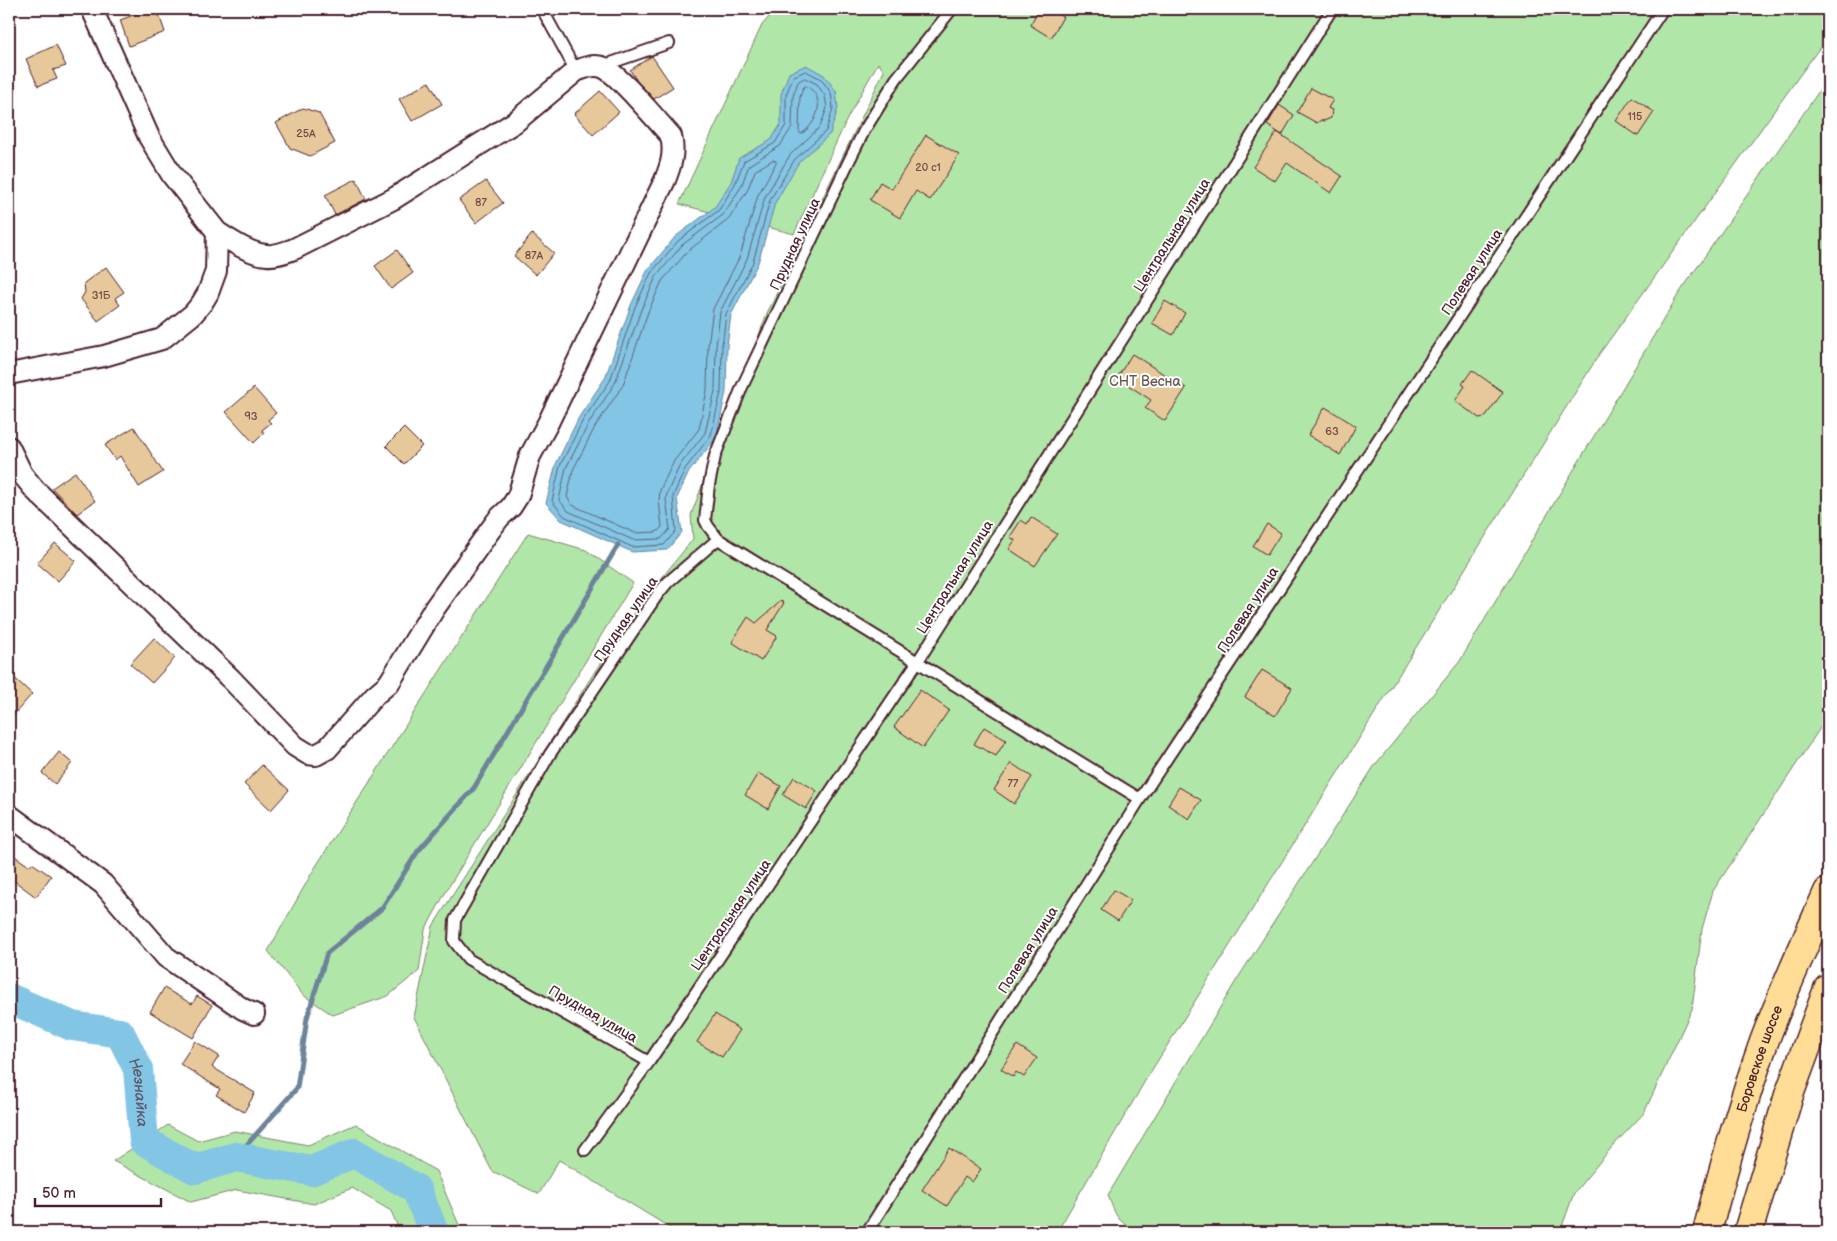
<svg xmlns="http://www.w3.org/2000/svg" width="1837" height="1241" font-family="'Balsamiq Sans',sans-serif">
  <rect width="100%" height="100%" fill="#fff"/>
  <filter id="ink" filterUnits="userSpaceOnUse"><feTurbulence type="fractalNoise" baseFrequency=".02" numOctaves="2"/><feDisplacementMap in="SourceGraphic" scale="10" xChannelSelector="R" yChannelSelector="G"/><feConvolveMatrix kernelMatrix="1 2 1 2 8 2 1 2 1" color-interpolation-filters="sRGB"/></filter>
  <g filter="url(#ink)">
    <path fill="#b1e6a9" stroke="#7e826a" d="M 776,9 L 1828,9 L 1828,36 L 1600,353 L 1145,1081 L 1057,1232 L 677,1232 L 559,1160 L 539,1194 L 492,1171 L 414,1017 L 433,926 L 627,621 L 693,539 L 691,515 L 768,311 L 884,71 L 878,63 L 848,117 L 794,234 L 679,204 L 762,25 Z
      M 1828,78 L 1828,716 L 1713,891 L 1702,929 L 1692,1009 L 1644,1113 L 1612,1147 L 1574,1193 L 1560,1232 L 1142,1232 C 1118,1224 1116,1217 1108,1195 L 1236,981 L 1375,765 L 1460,661 L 1678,295 Z
      M 528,533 L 586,550 L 633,583 L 448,888 L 425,930 L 419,971 L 388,996 L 333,1015 L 303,995 L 268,951 L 313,871 Z
      M 356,1124 L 436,1171 L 462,1232 L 400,1232 L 391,1211 L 352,1188 L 314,1204 L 237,1190 L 191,1202 L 113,1161 L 168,1125 L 198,1141 L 235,1131 L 308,1145 Z"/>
    <path fill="#83c5e4" stroke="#6c839a" d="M 806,65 L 824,75 L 836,91 L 838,108 L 830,134 L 799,162 L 775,203 L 758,263 L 731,315 L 727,346 L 726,392 L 716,438 L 689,472 L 677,498 L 682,532 L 667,550 L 632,552 L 561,520 L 546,503 L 556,464 L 579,417 L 605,378 L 631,305 L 647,271 L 675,237 L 715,207 L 731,182 L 739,158 L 771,140 L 781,124 L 781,94 L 789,73 Z"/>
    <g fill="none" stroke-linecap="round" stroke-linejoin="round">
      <path stroke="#616175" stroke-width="1" d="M 806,71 L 821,79 L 831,93 L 833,108 L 826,131 L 795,159 L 770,200 L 753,262 L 726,314 L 722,346 L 721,392 L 711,435 L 685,469 L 673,496 L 676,531 L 664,545 L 632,547 L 564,516 L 552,501 L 560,466 L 583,420 L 610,381 L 635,307 L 651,273 L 678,241 L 719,210 L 735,184 L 744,161 L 775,143 L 786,125 L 786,95 L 793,77 Z
        M 805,78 L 817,84 L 825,96 L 827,108 L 820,127 L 790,155 L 765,197 L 747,259 L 720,312 L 716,346 L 715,391 L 705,433 L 680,465 L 667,493 L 666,499 L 670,529 L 661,539 L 633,540 L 568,511 L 559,500 L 566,468 L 589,423 L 615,383 L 641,310 L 656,277 L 682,245 L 723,215 L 741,187 L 749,165 L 780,146 L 792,127 L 793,96 L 798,82 Z
        M 806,86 C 828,97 817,124 801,134 L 799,131 L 800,97 L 803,88 Z
        M 773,160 L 776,161 L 776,163 L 758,195 L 740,256 L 713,309 L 708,345 L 707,390 L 699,429 L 674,461 L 660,490 L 659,500 L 662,527 L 657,532 L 635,533 L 572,505 L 567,497 L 573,470 L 595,427 L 623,385 L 648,312 L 662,281 L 688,251 L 729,219 L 747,191 L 755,171 Z"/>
      <path stroke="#6c839a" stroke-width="5" d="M 236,1157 L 297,1088 L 307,1018 L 327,953 L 382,908 L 418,851 L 474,788 L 618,545"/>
      <path stroke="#83c5e4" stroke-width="30" id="s1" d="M 9,998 L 72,1026 L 120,1033 L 138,1069 L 144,1141 L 195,1169 L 236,1157 L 311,1171 L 354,1153 L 416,1189 L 434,1232"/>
    </g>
    <path fill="#e7c89a" stroke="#4a1f2b" d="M 150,9 L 157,9 L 165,32 L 129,46 L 120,20 Z
      M 1039,9 L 1050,9 L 1063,17 L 1051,38 L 1030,25 Z
      M 56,45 L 66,66 L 53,70 L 57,79 L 38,86 L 26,59 Z
      M 652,56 L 673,87 L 654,99 L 637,81 L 630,70 Z
      M 429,82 L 442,104 L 412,121 L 399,99 Z
      M 1311,88 L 1333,100 L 1328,108 L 1332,110 L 1331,118 L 1324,121 L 1321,120 L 1317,123 L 1297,112 Z
      M 600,91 L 619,112 L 593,135 L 574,114 Z
      M 1632,97 L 1654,112 L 1638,136 L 1616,121 Z
      M 1279,105 L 1294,115 L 1282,135 L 1267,125 Z
      M 303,108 L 319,113 L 335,143 L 310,156 L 290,148 L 276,123 Z
      M 1277,132 L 1342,176 L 1331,193 L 1287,163 L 1275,181 L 1253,167 Z
      M 926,135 L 959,155 L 930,200 L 916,191 L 900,218 L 870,200 L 880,182 L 892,189 Z
      M 356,179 L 366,199 L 335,215 L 325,195 Z
      M 486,181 L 503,203 L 476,223 L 459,200 Z
      M 532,234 L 554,253 L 536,275 L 514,256 Z
      M 397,250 L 413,273 L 391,289 L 375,266 Z
      M 106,267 L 124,292 L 115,298 L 120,305 L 98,321 L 81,299 L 85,292 L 84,283 Z
      M 1165,301 L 1185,313 L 1173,335 L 1152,323 Z
      M 1132,354 L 1186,388 L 1165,421 L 1145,408 L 1151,400 L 1117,378 Z
      M 1472,370 L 1503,392 L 1485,417 L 1479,418 L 1455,401 L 1465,386 L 1462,384 Z
      M 254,388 L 276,413 L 268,420 L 271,423 L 262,430 L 264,433 L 254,443 L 226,412 Z
      M 1325,407 L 1356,426 L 1340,455 L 1308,435 Z
      M 134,427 L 163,472 L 139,487 L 120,456 L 115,460 L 105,445 Z
      M 404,428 L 422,446 L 404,464 L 386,446 Z
      M 75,472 L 95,501 L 77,514 L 52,488 Z
      M 1031,517 L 1057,534 L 1035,566 L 1009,549 L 1015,540 L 1010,537 L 1021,520 L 1027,524 Z
      M 1267,524 L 1281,533 L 1267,555 L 1253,546 Z
      M 55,543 L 76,561 L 58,581 L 37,563 Z
      M 781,601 L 784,603 L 767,630 L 777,636 L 761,661 L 732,642 L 748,617 L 756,623 Z
      M 154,638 L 175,658 L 152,683 L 130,664 Z
      M 1262,670 L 1292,688 L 1275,716 L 1245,697 Z
      M 9,673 L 32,694 L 9,720 Z
      M 920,690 L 949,710 L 923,748 L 894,727 Z
      M 984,727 L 1006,740 L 996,756 L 974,744 Z
      M 59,752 L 72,763 L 55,784 L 42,773 Z
      M 1011,763 L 1032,777 L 1014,804 L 994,790 Z
      M 262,765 L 289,790 L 271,810 L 244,784 Z
      M 758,773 L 781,786 L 768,809 L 745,795 Z
      M 794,777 L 817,791 L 806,809 L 783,795 Z
      M 1179,787 L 1201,800 L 1189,819 L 1168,805 Z
      M 9,852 L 29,866 L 32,863 L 51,876 L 36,897 L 9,877 Z
      M 1114,890 L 1131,900 L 1118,921 L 1101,910 Z
      M 164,988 L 192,1004 L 197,996 L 212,1005 L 193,1038 L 150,1012 Z
      M 715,1014 L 740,1030 L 722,1057 L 697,1042 Z
      M 195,1041 L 219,1056 L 212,1067 L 255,1093 L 244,1112 L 216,1095 L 220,1089 L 180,1064 Z
      M 1017,1045 L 1037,1058 L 1024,1077 L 1016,1072 L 1013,1077 L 1001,1069 Z
      M 949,1148 L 981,1169 L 972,1182 L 965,1177 L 947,1206 L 922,1190 Z"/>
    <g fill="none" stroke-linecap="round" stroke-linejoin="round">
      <g stroke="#4a1f2b" stroke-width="14">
        <path id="service" d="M 542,9 L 576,71
          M 952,9 L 896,79 L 864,131 L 848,163 L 742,387 L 715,456 L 709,485 L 705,520 L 708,526 L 718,539 L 1140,799
          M 602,66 L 669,43
          M 649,1062 L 468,959 L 454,941 L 455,920 L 550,754 L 658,594 L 668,582 L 718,539
          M 585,1150 L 649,1062 L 918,661 L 1332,9
          M 867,1232 L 1140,799 L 1663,9"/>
      </g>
      <g stroke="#4a1f2b" stroke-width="24">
        <path id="minor" d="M 9,374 L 104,356 L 162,339 L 193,314 L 202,303 L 208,293 L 216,271 L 217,232 L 172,175 L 149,137 L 92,9
          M 9,447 L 22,474 L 35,490 L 231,679 L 295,746 L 308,754 L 316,755 L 327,749 L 375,695 L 389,683 L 434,609 L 488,533 L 499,518 L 511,507 L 518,496 L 530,456 L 548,423 L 665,180 C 671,165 675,153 671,136 C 658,122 617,72 602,67 C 593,64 584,68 576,71 L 515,122 L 393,199 L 294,249 C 285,252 276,256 267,255 C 250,254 231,241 217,232
          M 9,815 L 103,884 L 166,957 L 243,1009 L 254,1014"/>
      </g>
      <g stroke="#4a1f2b" stroke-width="31">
        <g id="primary">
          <path id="s2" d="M 1707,1232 C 1723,1169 1742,1104 1764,1042 C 1783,991 1806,941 1828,892"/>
          <path d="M 1748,1232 L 1789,1095 L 1828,989"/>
        </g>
      </g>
      <use href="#service" stroke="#fff" stroke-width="10"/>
      <use href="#minor" stroke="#fff" stroke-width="20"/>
      <use href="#primary" stroke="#ffdd96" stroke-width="28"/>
    </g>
  </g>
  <g text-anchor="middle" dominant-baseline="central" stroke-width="4" stroke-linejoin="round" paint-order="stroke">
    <g font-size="11" fill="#714947">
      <text x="1635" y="116">115</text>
      <text x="306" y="133">25А</text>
      <text x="928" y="167">20 с1</text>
      <text x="481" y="202">87</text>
      <text x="534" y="255">87А</text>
      <text x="101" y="295">31Б</text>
      <text x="251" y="416">93</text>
      <text x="1332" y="431">63</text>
      <text x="1013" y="783">77</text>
    </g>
    <g font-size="14" fill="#4a1f2b" stroke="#fff">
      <text transform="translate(1172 235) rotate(-58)">Центральная улица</text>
      <text transform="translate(795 244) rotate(-65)">Прудная улица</text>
      <text transform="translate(1472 272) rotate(-57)">Полевая улица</text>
      <text transform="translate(955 577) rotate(-58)">Центральная улица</text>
      <text transform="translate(1248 610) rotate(-57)">Полевая улица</text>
      <text transform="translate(626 619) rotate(-55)">Прудная улица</text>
      <text transform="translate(731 915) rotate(-56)">Центральная улица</text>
      <text transform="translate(1028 950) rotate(-58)">Полевая улица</text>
      <text transform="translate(593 1014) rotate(30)">Прудная улица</text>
      <text stroke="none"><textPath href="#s2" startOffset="181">Боровское шоссе</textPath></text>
    </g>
    <g font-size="14" fill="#695b51" stroke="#fff">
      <text x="1145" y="381">СНТ Весна</text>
    </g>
    <g font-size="15" font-style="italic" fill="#5e596c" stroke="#fff">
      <text stroke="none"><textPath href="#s1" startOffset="181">Незнайка</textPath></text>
    </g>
  </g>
  <rect width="1837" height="1241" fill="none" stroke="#fff" stroke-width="30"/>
  <rect x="15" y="15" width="1807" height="1211" fill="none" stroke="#4a1f2b" stroke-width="2" filter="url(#ink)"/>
  <path d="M35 1198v8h126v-8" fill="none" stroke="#4a1f2b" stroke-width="2.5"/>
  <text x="42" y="1198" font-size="15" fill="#4a1f2b" stroke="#ffffff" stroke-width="4" paint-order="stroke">50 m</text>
</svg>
